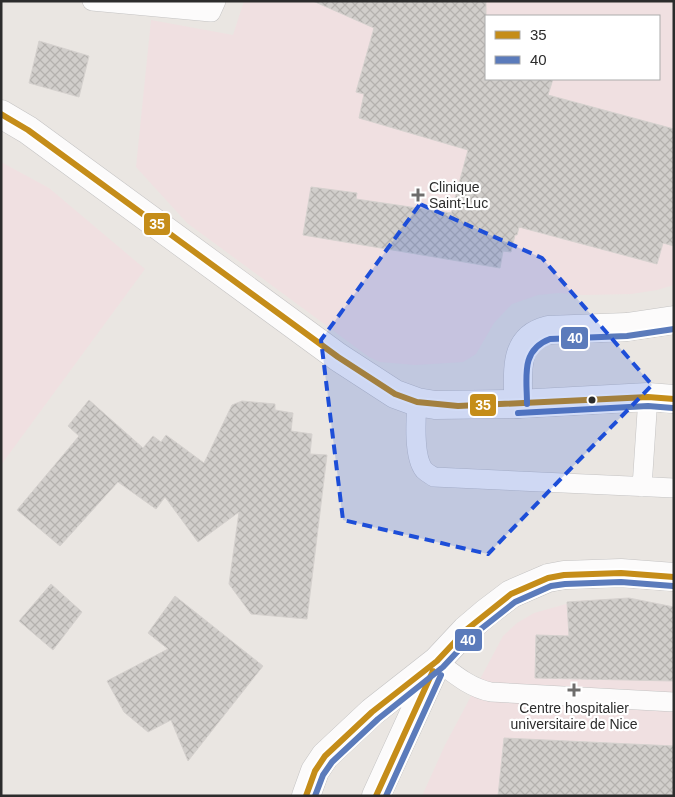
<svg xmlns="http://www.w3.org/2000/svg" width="675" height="797" font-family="Arial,sans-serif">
  <defs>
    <pattern id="building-cross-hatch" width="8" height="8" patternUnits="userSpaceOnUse" patternTransform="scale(1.25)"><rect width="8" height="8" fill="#d1cecb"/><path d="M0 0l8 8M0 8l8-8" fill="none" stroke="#b4b1ae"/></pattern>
  </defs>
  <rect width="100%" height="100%" fill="#eae6e2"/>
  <path fill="#f0e0e1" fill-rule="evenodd" d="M 244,1 L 674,1 L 674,285 L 657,290 L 631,294 L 584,295 L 559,293 L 538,295 L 512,304 L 494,323 L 476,354 L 463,362 L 415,365 L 380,362 L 369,357 L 187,223 L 136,167 L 151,20 L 233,35 ZM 486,16 L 659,16 L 659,79 L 486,79 Z
    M 1,162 L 49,188 L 145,269 L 1,465 Z
    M 629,598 L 674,607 L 674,796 L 422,796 L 445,745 L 503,636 L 517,623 L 534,613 L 577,601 Z"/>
  <path fill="url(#building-cross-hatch)" stroke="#d5d1ce" d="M 313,1 L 486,1 L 486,79 L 553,79 L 548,95 L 674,129 L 674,246 L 663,243 L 657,264 L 519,227 L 517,235 L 515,235 L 511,252 L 503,251 L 500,268 L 303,235 L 311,187 L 357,193 L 356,199 L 451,213 L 468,150 L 359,118 L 364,94 L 356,92 L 374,28 Z
    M 39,41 L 89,56 L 79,97 L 29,83 Z
    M 89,400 L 143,448 L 153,436 L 161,442 L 166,435 L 204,463 L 232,405 L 242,401 L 275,404 L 275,410 L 293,413 L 291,431 L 312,434 L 310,454 L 327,455 L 307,619 L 251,614 L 229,584 L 239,512 L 198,542 L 165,497 L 156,509 L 118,482 L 60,546 L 17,510 L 79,436 L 68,426 Z
    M 51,584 L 82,612 L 53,650 L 19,621 Z
    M 175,596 L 263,666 L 188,761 L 171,720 L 148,732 L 124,712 L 107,681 L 168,649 L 148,633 Z
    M 629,598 L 674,607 L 674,681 L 535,678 L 536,635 L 569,636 L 567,602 Z
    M 504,738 L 674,746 L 674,796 L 498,796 Z"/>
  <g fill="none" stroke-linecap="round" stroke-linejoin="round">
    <g stroke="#c4c3c3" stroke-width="20">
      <path id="service" d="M 92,1 L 211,12 L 216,1
        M 417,402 C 416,418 413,456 424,470 C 427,473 431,475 434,477 L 674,488
        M 642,487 L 648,397
        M 437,661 C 454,674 470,688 491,692 L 674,702"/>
    </g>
    <g stroke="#c4c3c3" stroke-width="29">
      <path id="minor" d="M 1,114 L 28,130 L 338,357 L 395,394 L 417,402 L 435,405 L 518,404"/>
    </g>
    <g stroke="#c4c3c3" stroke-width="29">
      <path id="secondary" d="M 674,320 L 627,327 L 548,330 C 511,339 519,375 518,404 L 648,397 L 674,399
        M 306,796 L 315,771 L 325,756 L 372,712 L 437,661 L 466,630 L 486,613 L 511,594 L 548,578 L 564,575 L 621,573 L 674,577
        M 376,796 L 435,667"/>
    </g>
    <use href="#service" stroke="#fcfbfb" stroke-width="19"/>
    <use href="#minor" stroke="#fcfbfb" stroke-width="28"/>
    <use href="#secondary" stroke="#fcfbfb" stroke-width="28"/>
    <g stroke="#fff" stroke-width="10">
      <path id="bus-1" d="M 1,114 L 28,130 L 338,357 L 395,394 L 417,402 L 458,406 L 648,397 L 674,399
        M 306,796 L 315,771 L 325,756 L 372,712 L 437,661 L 466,630 L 511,594 L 548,578 L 564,575 L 621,573 L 674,577
        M 376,796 L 433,671"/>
    </g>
    <g stroke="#fff" stroke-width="10">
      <path id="bus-2" d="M 527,404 C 527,378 520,350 550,339 L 627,336 L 674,329
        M 518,413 L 648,406 L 673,408
        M 315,796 L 323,775 L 332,762 L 378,719 L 443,667 L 472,636 L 515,602 L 551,586 L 565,584 L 621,582 L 673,586
        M 386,796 L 441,675"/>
    </g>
    <use href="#bus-1" stroke="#c58d19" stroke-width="6"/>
    <use href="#bus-2" stroke="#5b7bbb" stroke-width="6"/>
  </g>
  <path fill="#1d4ed8" fill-opacity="0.2" stroke="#1d4ed8" stroke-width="4" stroke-dasharray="10 6" stroke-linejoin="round" d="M 420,204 L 542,258 L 652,385 L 488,554 L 343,520 L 321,340 Z"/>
  <g fill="#6e6d6c" stroke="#fff" stroke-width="2">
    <path d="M415.5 187.5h5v5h5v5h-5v5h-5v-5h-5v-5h5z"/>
    <path d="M571.5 682.5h5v5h5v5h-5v5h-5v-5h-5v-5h5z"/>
  </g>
  <circle fill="#2c2c2c" stroke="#fff" stroke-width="2" cx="592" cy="400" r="4.5"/>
  <g text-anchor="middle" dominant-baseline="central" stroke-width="4.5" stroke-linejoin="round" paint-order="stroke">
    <g font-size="14" fill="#2c2c2c" stroke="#fff" text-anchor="start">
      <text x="429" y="187">Clinique<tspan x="429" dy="16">Saint-Luc</tspan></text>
      <text x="574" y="708" text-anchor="middle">Centre hospitalier<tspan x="574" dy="16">universitaire de Nice</tspan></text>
    </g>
  </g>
  <g stroke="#fff" stroke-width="2">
    <rect x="143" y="212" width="28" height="24" rx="5" fill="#c58d19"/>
    <rect x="560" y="326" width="29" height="24" rx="5" fill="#5b7bbb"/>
    <rect x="469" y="393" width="28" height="24" rx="5" fill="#c58d19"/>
    <rect x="454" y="628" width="29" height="24" rx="5" fill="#5b7bbb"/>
  </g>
  <g font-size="14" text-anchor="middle" font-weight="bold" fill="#fff">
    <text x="157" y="229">35</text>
    <text x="575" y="343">40</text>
    <text x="483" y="410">35</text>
    <text x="468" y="645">40</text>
  </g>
  <rect width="675" height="797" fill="none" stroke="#2c2c2c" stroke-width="5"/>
  <rect x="485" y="15" width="175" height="65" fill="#ffffff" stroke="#ababab"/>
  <rect x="495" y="31" width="25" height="8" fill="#c58d19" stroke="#ababab"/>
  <text x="530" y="40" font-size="15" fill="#2c2c2c">35</text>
  <rect x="495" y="56" width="25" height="8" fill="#5b7bbb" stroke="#ababab"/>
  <text x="530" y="65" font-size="15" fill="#2c2c2c">40</text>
</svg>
